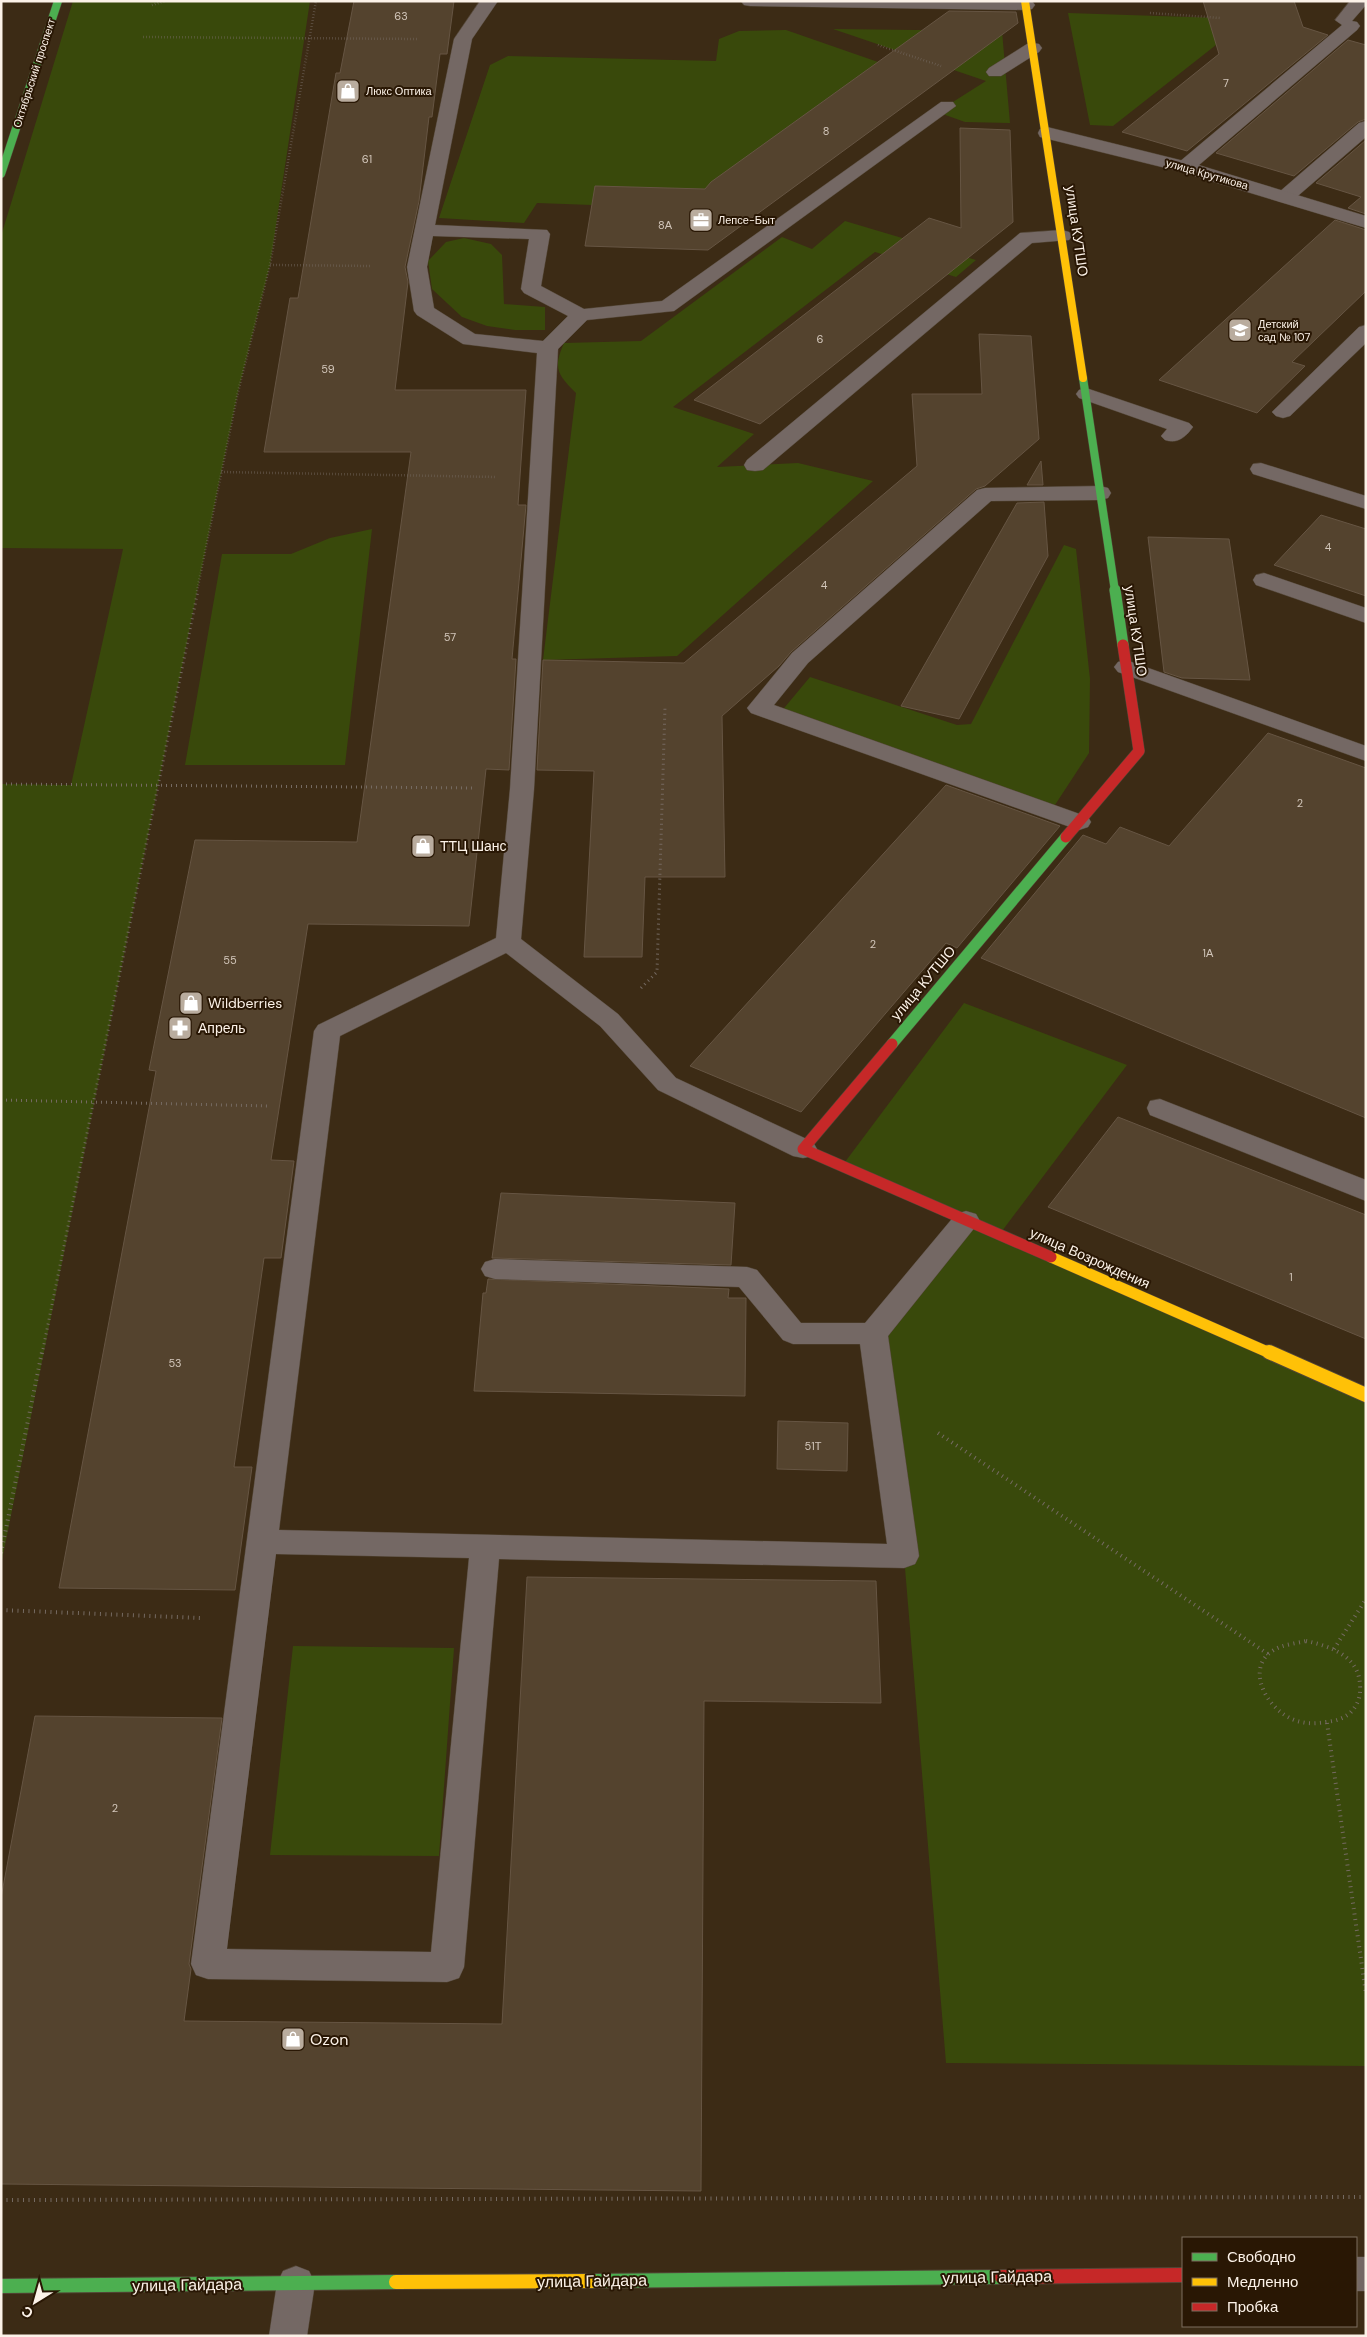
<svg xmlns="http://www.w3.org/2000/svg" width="1367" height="2337" font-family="'DM Sans',sans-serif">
  <rect width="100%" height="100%" fill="#3c2b15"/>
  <path fill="#39490b" d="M 73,1 L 310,1 L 270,265 L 238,392 L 218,488 L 1,1565 L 1,784 L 71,785 L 123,549 L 1,548 L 1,236 Z
    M 1068,13 L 1249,19 L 1113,126 L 1090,125 Z
    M 833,29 L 1002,31 L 1010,123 L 965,122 L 937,112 L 986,81 Z
    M 786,30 L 878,62 L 705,189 L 595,186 L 592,205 L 537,203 L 524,223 L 439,218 L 490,65 L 508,56 L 716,61 L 719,39 L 739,31 Z
    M 845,221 L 976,260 L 956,277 L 875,252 L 673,407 L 754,434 L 717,467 L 798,463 L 873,481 L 677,656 L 543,660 L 576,393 C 557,374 553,368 564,343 L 641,341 L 782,237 L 812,249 Z
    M 464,238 L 491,244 L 502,255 L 504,304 L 545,307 L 545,330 L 515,330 L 487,326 L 462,317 L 432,289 L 428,261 L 446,242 Z
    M 372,529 L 345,765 L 185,765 L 222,554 L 291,554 L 330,538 Z
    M 1064,545 L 1076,549 L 1090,679 L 1089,753 L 1053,808 L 780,713 L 810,677 L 957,725 L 971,724 Z
    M 964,1003 L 1127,1065 L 999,1235 L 1366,1395 L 1366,2066 L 946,2063 L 904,1556 L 873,1334 L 966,1221 L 842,1166 Z
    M 293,1646 L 454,1648 L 439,1856 L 270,1855 Z"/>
  <path fill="#54432e" stroke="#665543" d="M 354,1 L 454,1 L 447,54 L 440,54 L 432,117 L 429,117 L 419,201 L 405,267 L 408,282 L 395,390 L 526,390 L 518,505 L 526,505 L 512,659 L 516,659 L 509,770 L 486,769 L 469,926 L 308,924 L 271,1160 L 294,1161 L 281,1258 L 264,1258 L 234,1467 L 252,1467 L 235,1590 L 59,1588 L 156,1071 L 149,1070 L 195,840 L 357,842 L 411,452 L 264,452 L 290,298 L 298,298 L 336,73 L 340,73 Z
    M 1203,1 L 1294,1 L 1303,27 L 1328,35 L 1187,151 L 1122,132 L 1219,54 Z
    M 949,11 L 1016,12 L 1018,23 L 708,250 L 585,246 L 595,186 L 705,189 L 711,182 Z
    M 1348,40 L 1366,45 L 1366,119 L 1358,122 L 1294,176 L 1216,153 Z
    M 960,128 L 1010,130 L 1013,222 L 760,424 L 694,400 L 929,218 L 961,228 Z
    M 1366,140 L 1366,214 L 1348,208 L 1361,197 L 1316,183 Z
    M 1335,220 L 1366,230 L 1366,291 L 1292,362 L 1305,366 L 1257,413 L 1159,380 Z
    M 979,334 L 1031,336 L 1039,439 L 985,486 L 976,489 L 791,652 L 779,666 L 722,716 L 725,877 L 645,877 L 642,957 L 584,957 L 594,771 L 537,770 L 543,660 L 684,663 L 917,466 L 912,394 L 982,394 Z
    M 1041,461 L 1043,485 L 1027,485 Z
    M 1044,502 L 1048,556 L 959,719 L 901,706 L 1017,503 Z
    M 1321,515 L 1366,529 L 1366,596 L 1274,565 Z
    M 1148,537 L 1229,539 L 1250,680 L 1182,678 L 1164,672 Z
    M 1268,733 L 1366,768 L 1366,1118 L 981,958 L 1083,835 L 1106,844 L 1120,827 L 1169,846 Z
    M 946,785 L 1060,826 L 957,948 L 946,943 L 801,1112 L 690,1066 Z
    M 1118,1117 L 1366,1215 L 1366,1339 L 1048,1207 Z
    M 501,1193 L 735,1203 L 731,1265 L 492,1258 Z
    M 488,1279 L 729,1289 L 728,1298 L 746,1298 L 745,1396 L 474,1391 L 483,1293 L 486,1293 Z
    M 778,1421 L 848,1423 L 847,1471 L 777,1469 Z
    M 527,1577 L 876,1581 L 881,1703 L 704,1701 L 701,2191 L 1,2184 L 1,1898 L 35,1716 L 222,1718 L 189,1964 L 191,1969 L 184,2021 L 502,2024 Z"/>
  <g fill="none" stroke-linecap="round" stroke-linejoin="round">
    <g stroke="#534636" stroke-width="1">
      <path id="lane" d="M 480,1 L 498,1 L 472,39 L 435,225 L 547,230 L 550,234 L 541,286 L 584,309 L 662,301 L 941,102 L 953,102 L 956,106 L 674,311 L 587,320 L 558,349 L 534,789 L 521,939 L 618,1014 L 676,1078 L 813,1142 L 817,1149 L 813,1156 L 803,1158 L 793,1156 L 658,1090 L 600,1026 L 506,953 L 340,1036 L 279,1530 L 887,1544 L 860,1344 L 793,1344 L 783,1340 L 739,1287 L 495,1279 L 485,1276 L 481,1269 L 485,1262 L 495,1259 L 747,1267 L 757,1270 L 801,1323 L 865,1323 L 956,1214 L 966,1211 L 976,1214 L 980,1221 L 888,1336 L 919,1556 L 915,1564 L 904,1568 L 499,1559 L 464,1967 L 459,1978 L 447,1982 L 208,1979 L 196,1975 L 191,1964 L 314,1031 L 318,1025 L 496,938 L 510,789 L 537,353 L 463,344 L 417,315 L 414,311 L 407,267 L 454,39 ZM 433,236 L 529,239 L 521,289 L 524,293 L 568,316 L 543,341 L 475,334 L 434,308 L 427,267 ZM 276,1554 L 469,1558 L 431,1952 L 227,1949 Z
        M 741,1 L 1032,1 L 1035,5 L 1032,9 L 1026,10 L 750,6 L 744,5 Z
        M 1350,1 L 1366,1 L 1366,5 L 1352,21 L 1357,22 L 1360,26 L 1357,30 L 1192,171 L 1185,173 L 1178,171 L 1176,167 L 1178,163 L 1342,25 L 1335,20 Z
        M 1033,43 L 1039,44 L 1042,48 L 1039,52 L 1001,76 L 989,76 L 986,72 L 989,68 L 1027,44 Z
        M 1366,121 L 1366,137 L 1292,201 L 1285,203 L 1278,201 L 1275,197 L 1278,193 L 1359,123 Z
        M 1062,230 L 1069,232 L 1072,236 L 1069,240 L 1032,243 L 763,470 L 755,471 L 747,470 L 744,465 L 747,460 L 1020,233 Z
        M 1366,325 L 1366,343 L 1290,416 L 1283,418 L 1276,416 L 1272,412 L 1276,408 L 1359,327 Z
        M 1086,388 L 1189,423 L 1193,427 C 1185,438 1177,444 1165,440 L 1161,436 L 1167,429 L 1079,398 L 1076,394 L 1079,390 Z
        M 1261,463 L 1366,496 L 1366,509 L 1253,474 L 1250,469 L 1253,464 Z
        M 1100,486 L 1108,488 L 1111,493 L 1108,498 L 1100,500 L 991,501 L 808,663 L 774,705 L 1088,817 L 1091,822 L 1088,827 L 1079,830 L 1070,827 L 751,713 L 747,708 L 792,653 L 977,490 L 985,488 Z
        M 1264,573 L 1366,608 L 1366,623 L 1256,585 L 1253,580 L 1256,575 Z
        M 1126,660 L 1366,746 L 1366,761 L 1118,672 L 1114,667 L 1118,662 Z
        M 1160,1099 L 1366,1180 L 1366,1201 L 1150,1115 L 1147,1108 L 1150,1101 Z
        M 296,2266 L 309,2271 L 315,2283 L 307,2336 L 269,2336 L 277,2283 L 283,2271 Z"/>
    </g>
    <g stroke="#534636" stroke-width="1">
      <path id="street" d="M 1047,127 L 1192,163 L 1366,216 L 1366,228 L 1178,171 L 1040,137 L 1038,133 L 1040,129 Z
        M 1356,2257 L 1366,2257 L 1366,2291 L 1356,2291 Z"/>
    </g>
    <g stroke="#534636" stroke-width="9">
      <path id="fast-far2" d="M 1,174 L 58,1
        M 1083,378 L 1115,591"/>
    </g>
    <g stroke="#534636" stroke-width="12">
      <path id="fast-far1" d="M 1115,590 L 1123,645
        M 892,1044 L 1066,837"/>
    </g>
    <g stroke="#534636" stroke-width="16">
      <path id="fast" d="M 592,2281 L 1002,2277
        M 1,2286 L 396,2282"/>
    </g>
    <g stroke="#534636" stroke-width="9">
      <path id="slow-far2" d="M 1025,1 L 1083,378"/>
    </g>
    <g stroke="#534636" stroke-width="12">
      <path id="slow-far1" d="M 1051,1257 L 1272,1354"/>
    </g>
    <g stroke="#534636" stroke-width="16">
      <path id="slow" d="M 1269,1352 L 1366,1395
        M 396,2282 L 592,2281"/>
    </g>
    <g stroke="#534636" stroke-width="12">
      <path id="jam-far1" d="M 1066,837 L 1139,751 L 1123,645
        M 892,1044 L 803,1149 L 1051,1257"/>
    </g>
    <g stroke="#534636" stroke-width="16">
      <path id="jam" d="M 1002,2277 L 1183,2275"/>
    </g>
    <path stroke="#756a62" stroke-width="2.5" stroke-dasharray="0.5 2.5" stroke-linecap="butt" d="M 152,5 L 165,1
      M 1150,13 L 1221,18
      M 143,37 L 419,39
      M 878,45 L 941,66
      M 270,265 L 372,266
      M 221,472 L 496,477
      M 197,591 L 238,392 L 270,265 L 316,1"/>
    <path stroke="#756a62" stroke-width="3" stroke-dasharray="1 4" stroke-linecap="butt" d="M 1,784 L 476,788
      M 641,988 L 657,972 L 665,707
      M 1,1100 L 269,1106
      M 42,1354 L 198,590"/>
    <path stroke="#756a62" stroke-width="4" stroke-dasharray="1 4.5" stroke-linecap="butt" d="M 938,1433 L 1268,1654
      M 1,1553 L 42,1352
      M 1,1610 L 201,1618
      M 1306,1641 C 1330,1646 1359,1656 1360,1685 C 1361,1696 1358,1705 1350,1713 C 1343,1719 1335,1721 1326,1722 C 1315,1724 1303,1724 1292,1719 C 1264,1707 1242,1662 1280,1647 C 1288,1644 1298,1643 1306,1641 Z
      M 1334,1649 L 1366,1599
      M 1327,1723 L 1366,1994
      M 1,2200 L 1366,2197"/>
    <use href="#lane" fill="#746864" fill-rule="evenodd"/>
    <use href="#street" fill="#746864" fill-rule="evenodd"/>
    <use href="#fast-far2" stroke="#4caf50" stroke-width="8"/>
    <use href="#fast-far1" stroke="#4caf50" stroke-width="11"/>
    <use href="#fast" stroke="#4caf50" stroke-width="14"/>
    <use href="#slow-far2" stroke="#ffc107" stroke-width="8"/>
    <use href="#slow-far1" stroke="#ffc107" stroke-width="11"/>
    <use href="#slow" stroke="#ffc107" stroke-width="14"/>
    <use href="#jam-far1" stroke="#c62828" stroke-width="11"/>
    <use href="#jam" stroke="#c62828" stroke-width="14"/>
  </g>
  <defs>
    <g id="shop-square" transform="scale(1.25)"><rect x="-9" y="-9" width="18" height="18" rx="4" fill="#b9ac9e" stroke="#291704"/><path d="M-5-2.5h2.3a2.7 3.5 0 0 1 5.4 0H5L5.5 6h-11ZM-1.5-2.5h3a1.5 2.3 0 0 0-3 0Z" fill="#fff"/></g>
    <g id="office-square" transform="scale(1.25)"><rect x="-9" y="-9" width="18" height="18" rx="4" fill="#b9ac9e" stroke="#291704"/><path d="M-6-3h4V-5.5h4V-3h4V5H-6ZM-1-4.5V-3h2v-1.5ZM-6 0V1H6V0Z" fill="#fff"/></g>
    <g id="school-square" transform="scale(1.25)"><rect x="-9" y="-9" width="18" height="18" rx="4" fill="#b9ac9e" stroke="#291704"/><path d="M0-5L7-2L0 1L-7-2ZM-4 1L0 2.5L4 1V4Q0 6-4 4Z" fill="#fff"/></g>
    <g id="pharmacy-square" transform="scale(1.25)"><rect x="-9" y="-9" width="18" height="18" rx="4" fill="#b9ac9e" stroke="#291704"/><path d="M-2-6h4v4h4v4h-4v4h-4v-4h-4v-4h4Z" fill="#fff"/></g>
  </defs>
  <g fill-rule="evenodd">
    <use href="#shop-square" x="348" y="91"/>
    <use href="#office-square" x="701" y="220"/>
    <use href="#school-square" x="1240" y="330"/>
    <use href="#shop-square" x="423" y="846"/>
    <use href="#shop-square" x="191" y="1003"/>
    <use href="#pharmacy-square" x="180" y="1028"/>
    <use href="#shop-square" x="293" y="2039"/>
  </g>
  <g text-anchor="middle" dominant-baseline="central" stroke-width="4" stroke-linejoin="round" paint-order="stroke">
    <g font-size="11" fill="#d2c6ba">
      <text x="401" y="16">63</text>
      <text x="1226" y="83">7</text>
      <text x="826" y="131">8</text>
      <text x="367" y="159">61</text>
      <text x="665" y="225">8А</text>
      <text x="820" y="339">6</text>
      <text x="328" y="369">59</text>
      <text x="1328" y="547">4</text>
      <text x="824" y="585">4</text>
      <text x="450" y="637">57</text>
      <text x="1300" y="803">2</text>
      <text x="873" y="944">2</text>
      <text x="1208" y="953">1А</text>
      <text x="230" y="960">55</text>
      <text x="1291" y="1277">1</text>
      <text x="175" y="1363">53</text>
      <text x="813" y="1446">51Т</text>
      <text x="115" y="1808">2</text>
    </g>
    <g font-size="11" fill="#fcf2e8" stroke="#291704">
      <text transform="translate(34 73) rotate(-72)">Октябрьский проспект</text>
      <text transform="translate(1207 174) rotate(16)">улица Крутикова</text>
    </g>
    <g font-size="11" fill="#fcf2e8" stroke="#291704" text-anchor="start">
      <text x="366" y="91">Люкс Оптика</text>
      <text x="718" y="220">Лепсе-Быт</text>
      <text x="1258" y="324">Детский<tspan x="1258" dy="13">сад № 107</tspan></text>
    </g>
    <g font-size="14" fill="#fcf2e8" stroke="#291704">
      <text transform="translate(1077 231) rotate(82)">улица КУТШО</text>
      <text transform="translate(1136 631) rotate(82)">улица КУТШО</text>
      <text transform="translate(923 983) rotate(-50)">улица КУТШО</text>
      <text transform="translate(1090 1258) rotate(24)">улица Возрождения</text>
    </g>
    <g font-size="14" fill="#fcf2e8" stroke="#291704" text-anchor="start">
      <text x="440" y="846">ТТЦ Шанс</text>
      <text x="208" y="1003">Wildberries</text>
      <text x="198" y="1028">Апрель</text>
    </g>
    <g font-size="16" fill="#fcf2e8" stroke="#291704" text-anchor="start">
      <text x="310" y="2039">Ozon</text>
    </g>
    <g font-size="16" fill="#fcf2e8" stroke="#291704">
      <text transform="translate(997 2277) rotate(-1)">улица Гайдара</text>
      <text transform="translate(592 2281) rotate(-1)">улица Гайдара</text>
      <text transform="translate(187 2285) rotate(-1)">улица Гайдара</text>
    </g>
  </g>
  <rect width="1367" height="2337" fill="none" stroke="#fcf2e8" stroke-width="5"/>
  <rect x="1182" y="2237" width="175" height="90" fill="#291704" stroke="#7d6f5f"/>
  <rect x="1192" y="2253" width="25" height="8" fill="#4caf50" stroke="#7d6f5f"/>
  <text x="1227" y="2262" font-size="15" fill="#fcf2e8">Свободно</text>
  <rect x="1192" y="2278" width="25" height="8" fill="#ffc107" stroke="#7d6f5f"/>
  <text x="1227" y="2287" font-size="15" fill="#fcf2e8">Медленно</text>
  <rect x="1192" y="2303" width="25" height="8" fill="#c62828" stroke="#7d6f5f"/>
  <text x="1227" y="2312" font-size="15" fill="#fcf2e8">Пробка</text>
  <g transform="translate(35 2302) rotate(217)" stroke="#291704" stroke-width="4" paint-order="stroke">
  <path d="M0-4L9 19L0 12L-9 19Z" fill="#fcf2e8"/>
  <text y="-8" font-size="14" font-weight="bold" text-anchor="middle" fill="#fcf2e8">С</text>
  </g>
</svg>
